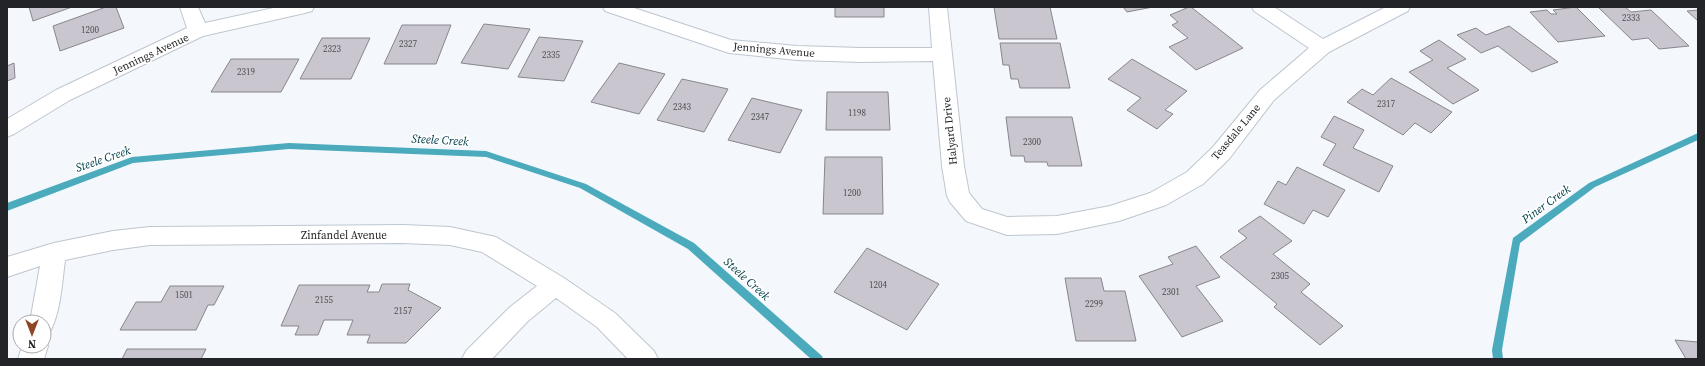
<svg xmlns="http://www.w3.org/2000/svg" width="1705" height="366" font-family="'Source Serif 4',serif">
  <rect width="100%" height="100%" fill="#f4f8fd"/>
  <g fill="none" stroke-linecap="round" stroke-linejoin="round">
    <path fill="#4babbc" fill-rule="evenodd" d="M 1698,133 L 1698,140 L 1595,187 L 1520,243 L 1502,350 L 1503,359 L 1493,359 L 1492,350 L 1513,238 L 1589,183 Z
      M 289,143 L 486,151 L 586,184 L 694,243 L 822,356 L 823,359 L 811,359 L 688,249 L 580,188 L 486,157 L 289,149 L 133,163 L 7,211 L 7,203 L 132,157 Z"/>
  </g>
  <path fill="#c9c6d0" stroke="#87858e" d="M 29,7 L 72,7 L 33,21 Z
    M 106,7 L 116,7 L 124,28 L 60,51 L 53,26 Z
    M 835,7 L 884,7 L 884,17 L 835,17 Z
    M 994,7 L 1050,7 L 1057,39 L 999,39 Z
    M 1123,7 L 1153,7 L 1127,12 Z
    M 1189,7 L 1191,7 L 1243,48 L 1196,70 L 1169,47 L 1188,38 L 1172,25 L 1178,22 L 1170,15 Z
    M 1576,7 L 1605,36 L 1558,42 L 1530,12 L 1547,10 L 1551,14 L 1557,14 L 1553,10 Z
    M 1598,7 L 1625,7 L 1631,12 L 1651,10 L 1689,46 L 1659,49 L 1648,38 L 1632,40 Z
    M 1698,10 L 1698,21 L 1687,11 Z
    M 484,24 L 530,29 L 508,69 L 461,63 Z
    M 402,25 L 451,25 L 436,64 L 384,64 Z
    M 1509,26 L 1558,62 L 1532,72 L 1498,46 L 1481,53 L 1457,35 L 1476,28 L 1486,35 Z
    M 539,37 L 583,41 L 564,81 L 518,77 Z
    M 322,38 L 370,38 L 351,79 L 300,79 Z
    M 1439,40 L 1466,59 L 1447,68 L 1479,90 L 1453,104 L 1409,72 L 1433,60 L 1420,51 Z
    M 1000,43 L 1060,43 L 1070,88 L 1020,88 L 1018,79 L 1011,79 L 1009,65 L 1003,65 Z
    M 231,59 L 299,59 L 281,92 L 211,92 Z
    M 1132,59 L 1187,91 L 1165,110 L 1173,114 L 1157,129 L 1127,110 L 1141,98 L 1108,79 Z
    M 14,63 L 15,78 L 7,81 L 7,66 Z
    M 619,63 L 665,74 L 639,114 L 591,102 Z
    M 1391,78 L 1452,112 L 1431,133 L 1415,123 L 1403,135 L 1347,102 L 1362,89 L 1373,95 Z
    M 682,79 L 728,89 L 704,132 L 657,120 Z
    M 827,92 L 888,92 L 890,130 L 826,130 Z
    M 752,98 L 802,110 L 780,153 L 728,140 Z
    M 1334,116 L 1364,130 L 1353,148 L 1393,166 L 1379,192 L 1323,165 L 1336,144 L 1321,137 Z
    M 1006,117 L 1072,117 L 1082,166 L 1048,166 L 1047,162 L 1025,162 L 1024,156 L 1011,156 Z
    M 825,157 L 882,157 L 883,214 L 823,214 Z
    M 1297,167 L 1345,190 L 1328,217 L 1313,210 L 1304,224 L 1264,204 L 1278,181 L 1286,185 Z
    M 1260,216 L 1292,241 L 1273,254 L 1310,284 L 1301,292 L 1343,326 L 1320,345 L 1274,307 L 1277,304 L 1220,257 L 1247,238 L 1238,231 Z
    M 1196,246 L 1220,277 L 1196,286 L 1223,321 L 1182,337 L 1139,276 L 1173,264 L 1168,257 Z
    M 867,248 L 939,284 L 907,330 L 834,292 Z
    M 1065,278 L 1101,278 L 1104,291 L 1125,291 L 1136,341 L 1076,341 Z
    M 382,284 L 410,284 L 408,290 L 441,308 L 406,343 L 367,343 L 370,335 L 347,335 L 353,320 L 324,320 L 318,335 L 295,335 L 299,326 L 281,326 L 299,285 L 370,285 L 367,292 L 379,292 Z
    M 170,286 L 224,286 L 214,305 L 208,305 L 196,330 L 120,330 L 136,302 L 161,302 Z
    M 1675,340 L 1698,342 L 1698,359 L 1686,359 Z
    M 127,349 L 206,349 L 201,359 L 122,359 Z"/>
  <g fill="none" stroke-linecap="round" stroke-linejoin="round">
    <g stroke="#bec6ce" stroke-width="2">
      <path id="minor" d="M 180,7 L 198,7 L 205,23 L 278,7 L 314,7 L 312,11 L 305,13 L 203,36 L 70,100 L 14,134 L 7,137 L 7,119 L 56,90 L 187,28 Z
        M 603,7 L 631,7 L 731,40 L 797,46 L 861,48 L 932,48 L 929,7 L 947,7 L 964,166 L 969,193 L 982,209 L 1007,217 L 1057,216 L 1110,206 L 1150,193 L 1187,172 L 1213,147 L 1260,90 L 1309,48 L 1254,11 L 1252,7 L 1274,7 L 1323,39 L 1386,7 L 1410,7 L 1408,11 L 1329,52 L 1274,100 L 1229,159 L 1203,184 L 1166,205 L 1119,221 L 1057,234 L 1007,235 L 966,221 L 950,202 L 947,196 L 942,166 L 933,61 L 861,62 L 797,60 L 729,53 L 605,11 Z
        M 403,225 L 450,227 L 496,237 L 564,278 L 615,313 L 654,351 L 658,359 L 628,359 L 597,327 L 556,298 L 528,321 L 492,359 L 462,359 L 466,351 L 510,307 L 537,286 L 482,252 L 450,245 L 403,243 L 150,245 L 113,250 L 65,260 C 62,283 61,309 51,330 L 44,332 L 44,322 L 30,322 L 40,266 L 7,277 L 7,257 L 54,243 L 113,231 L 150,227 Z
        M 44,338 L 48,346 L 44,359 L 18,359 L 22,346 L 44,346 Z"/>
    </g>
    <use href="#minor" fill="#fff" fill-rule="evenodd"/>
  </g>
  <g text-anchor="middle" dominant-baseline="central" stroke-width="3.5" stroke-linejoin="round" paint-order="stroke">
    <g font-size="9" fill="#4c4c51">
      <text x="1631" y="18">2333</text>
      <text x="90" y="30">1200</text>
      <text x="408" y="44">2327</text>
      <text x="332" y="49">2323</text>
      <text x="551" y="55">2335</text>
      <text x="246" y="72">2319</text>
      <text x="1386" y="104">2317</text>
      <text x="682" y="107">2343</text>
      <text x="857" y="113">1198</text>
      <text x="760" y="117">2347</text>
      <text x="1032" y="142">2300</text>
      <text x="852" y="193">1200</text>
      <text x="1280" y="276">2305</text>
      <text x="878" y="285">1204</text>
      <text x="1171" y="292">2301</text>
      <text x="184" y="295">1501</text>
      <text x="324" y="300">2155</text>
      <text x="1094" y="304">2299</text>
      <text x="403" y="311">2157</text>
    </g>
    <g font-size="11" fill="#222427" stroke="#fff">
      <text transform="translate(774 50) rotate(5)">Jennings Avenue</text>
      <text transform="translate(151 54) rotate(-25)">Jennings Avenue</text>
      <text transform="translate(950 131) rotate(-96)">Halyard Drive</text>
      <text transform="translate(1236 132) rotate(-50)">Teasdale Lane</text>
      <text x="344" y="235">Zinfandel Avenue</text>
    </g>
    <g font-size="12" font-style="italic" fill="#00404a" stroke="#fff">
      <text transform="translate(440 140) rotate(3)">Steele Creek</text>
      <text transform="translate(103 159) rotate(-19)">Steele Creek</text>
      <text transform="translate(1546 204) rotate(-36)">Piner Creek</text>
      <text transform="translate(747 279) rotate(42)">Steele Creek</text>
    </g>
  </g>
  <rect width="1705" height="366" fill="none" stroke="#222427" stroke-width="16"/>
  <g transform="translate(32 334) rotate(180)"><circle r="19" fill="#ffffff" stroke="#a7a7a9"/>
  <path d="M0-3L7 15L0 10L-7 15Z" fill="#8d4524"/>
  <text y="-6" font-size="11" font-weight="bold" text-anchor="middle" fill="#222427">N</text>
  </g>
</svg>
